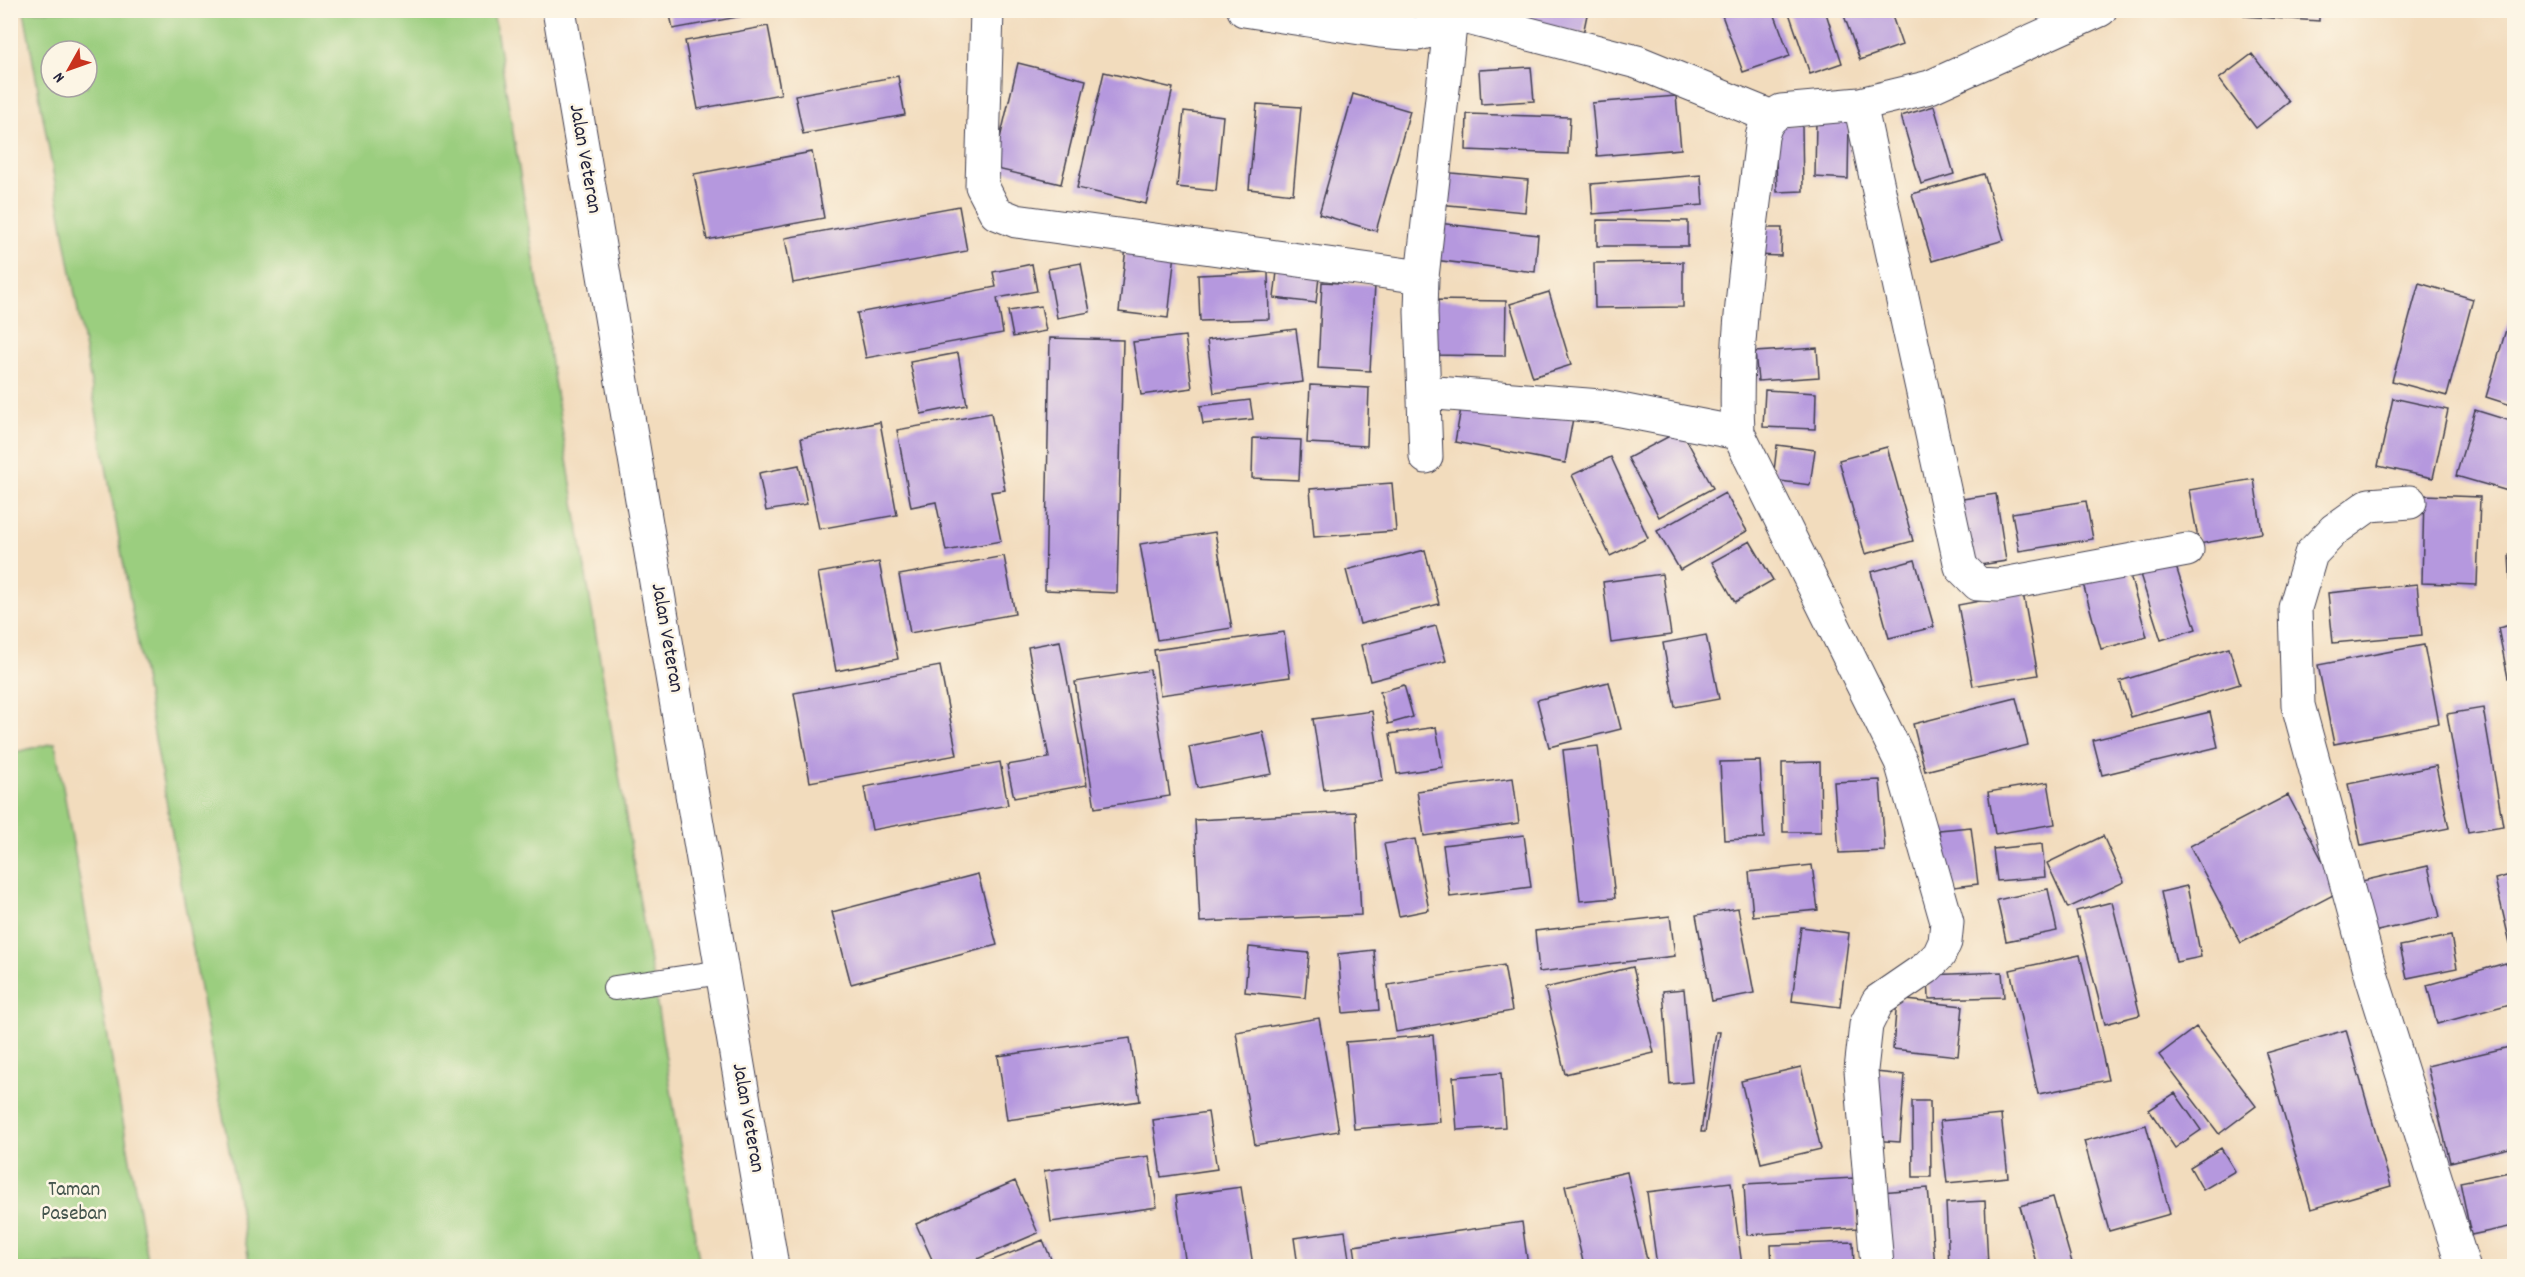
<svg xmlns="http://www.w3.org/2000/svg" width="2525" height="1277" font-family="Dekko,sans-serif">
  <rect width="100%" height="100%" fill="#fcf5e5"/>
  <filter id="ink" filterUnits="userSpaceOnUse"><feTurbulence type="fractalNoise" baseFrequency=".0167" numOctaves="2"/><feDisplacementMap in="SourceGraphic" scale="12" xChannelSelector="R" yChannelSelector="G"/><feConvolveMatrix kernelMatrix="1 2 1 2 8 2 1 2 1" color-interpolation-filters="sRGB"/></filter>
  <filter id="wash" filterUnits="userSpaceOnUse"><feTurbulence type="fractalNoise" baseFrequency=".008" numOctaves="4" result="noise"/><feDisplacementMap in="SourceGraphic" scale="24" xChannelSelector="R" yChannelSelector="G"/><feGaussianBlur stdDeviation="1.35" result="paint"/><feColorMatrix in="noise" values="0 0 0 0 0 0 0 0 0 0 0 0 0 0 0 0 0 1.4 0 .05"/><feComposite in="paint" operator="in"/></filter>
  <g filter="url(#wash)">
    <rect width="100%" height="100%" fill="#f2dcbd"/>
    <path fill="#9bce7f" stroke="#5e785d" stroke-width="1.5" fill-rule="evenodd" d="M 24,11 L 493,11 L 700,1266 L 250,1266 ZM 51,51 L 87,51 L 87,87 L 51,87 Z
      M 55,743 L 149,1266 L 11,1266 L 11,753 Z"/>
    <g id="blocks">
      <path fill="#b598de" d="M 669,10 L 765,10 L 765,12 L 673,29 Z
        M 1526,10 L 1588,10 L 1583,34 L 1524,21 Z
        M 1720,10 L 1773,10 L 1790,56 L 1743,72 Z
        M 1788,10 L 1825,10 L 1842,63 L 1810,74 Z
        M 1842,10 L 1890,10 L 1902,45 L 1860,60 Z
        M 2245,10 L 2319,10 L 2319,21 L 2244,16 Z
        M 768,26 L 781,94 L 698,109 L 685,41 Z
        M 2252,54 L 2289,102 L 2256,128 L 2219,79 Z
        M 1018,63 L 1086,80 L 1061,184 L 993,168 Z
        M 1531,67 L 1534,101 L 1481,104 L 1479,70 Z
        M 1104,72 L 1173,88 L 1146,204 L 1077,188 Z
        M 898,76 L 905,115 L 803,134 L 795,95 Z
        M 1353,94 L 1410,111 L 1376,231 L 1319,214 Z
        M 1676,96 L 1681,149 L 1597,156 L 1592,103 Z
        M 1257,104 L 1301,107 L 1293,194 L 1249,189 Z
        M 1934,106 L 1954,174 L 1921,184 L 1901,116 Z
        M 1184,111 L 1223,116 L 1216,191 L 1177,187 Z
        M 1467,114 L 1570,117 L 1568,154 L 1466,150 Z
        M 1816,120 L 1849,121 L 1848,179 L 1815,177 Z
        M 1775,125 L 1802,125 L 1803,191 L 1777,192 Z
        M 812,152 L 824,218 L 707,240 L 694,174 Z
        M 1440,172 L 1528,180 L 1525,212 L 1438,204 Z
        M 1984,174 L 2004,240 L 1932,261 L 1912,194 Z
        M 1701,175 L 1703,205 L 1593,214 L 1591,184 Z
        M 959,206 L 967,251 L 793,283 L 785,238 Z
        M 1597,220 L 1688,221 L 1688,246 L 1597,246 Z
        M 1438,223 L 1538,235 L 1535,272 L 1434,260 Z
        M 1755,228 L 1782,228 L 1781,256 L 1755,255 Z
        M 1126,247 L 1175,253 L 1168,318 L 1119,312 Z
        M 1683,262 L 1683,307 L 1595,308 L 1594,263 Z
        M 1081,263 L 1090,312 L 1057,318 L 1048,269 Z
        M 1278,263 L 1320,268 L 1316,303 L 1274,298 Z
        M 1032,264 L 1037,291 L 997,298 L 1003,333 L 866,358 L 857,313 L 996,287 L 993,272 Z
        M 1268,272 L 1269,319 L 1200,321 L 1198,275 Z
        M 1322,282 L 1375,285 L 1370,371 L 1318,368 Z
        M 2419,283 L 2473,299 L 2447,396 L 2392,381 Z
        M 1549,292 L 1571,365 L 1533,377 L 1510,304 Z
        M 1430,300 L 1506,301 L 1505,356 L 1429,355 Z
        M 1041,306 L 1046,331 L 1013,337 L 1008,311 Z
        M 2511,313 L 2514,314 L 2514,406 L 2486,397 Z
        M 1296,329 L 1303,382 L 1214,393 L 1207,340 Z
        M 1185,336 L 1192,388 L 1141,395 L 1133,342 Z
        M 1050,338 L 1123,340 L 1117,593 L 1045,590 Z
        M 1817,348 L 1819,377 L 1758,381 L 1755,352 Z
        M 958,353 L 967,405 L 921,414 L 910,362 Z
        M 1310,385 L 1369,388 L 1367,446 L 1307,443 Z
        M 1765,390 L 1816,393 L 1815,429 L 1763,427 Z
        M 1463,397 L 1573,418 L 1565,463 L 1455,442 Z
        M 2393,398 L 2448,410 L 2433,478 L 2378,466 Z
        M 1250,400 L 1253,419 L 1203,424 L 1200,406 Z
        M 2475,410 L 2514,422 L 2514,466 L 2508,491 L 2456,476 Z
        M 991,413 L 1005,490 L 991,492 L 1001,541 L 946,551 L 936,502 L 911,507 L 897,430 Z
        M 880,422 L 897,515 L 819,529 L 801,438 Z
        M 1681,430 L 1713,488 L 1659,517 L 1628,458 Z
        M 1253,438 L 1301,440 L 1299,480 L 1252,478 Z
        M 1777,445 L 1815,450 L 1810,485 L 1773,480 Z
        M 1887,447 L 1913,541 L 1865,554 L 1839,460 Z
        M 1611,457 L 1648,538 L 1610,556 L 1572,475 Z
        M 799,465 L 807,504 L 766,511 L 759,473 Z
        M 2254,479 L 2262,533 L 2199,544 L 2189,490 Z
        M 1392,483 L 1396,531 L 1314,537 L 1310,489 Z
        M 1725,493 L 1747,531 L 1680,570 L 1657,531 Z
        M 1996,494 L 2006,561 L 1967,567 L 1956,500 Z
        M 2424,495 L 2480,497 L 2477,585 L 2422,583 Z
        M 2086,501 L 2093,539 L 2019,551 L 2012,513 Z
        M 1215,532 L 1232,628 L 1157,640 L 1140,544 Z
        M 1750,541 L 1773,580 L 1735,602 L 1712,562 Z
        M 1425,550 L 1439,604 L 1360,624 L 1346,570 Z
        M 2172,554 L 2196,629 L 2161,640 L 2137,565 Z
        M 2509,555 L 2514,555 L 2514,613 L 2512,613 Z
        M 1004,556 L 1015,614 L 910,633 L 899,575 Z
        M 1915,560 L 1934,627 L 1889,638 L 1871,572 Z
        M 879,562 L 898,659 L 836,671 L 818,573 Z
        M 2128,568 L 2147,637 L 2101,649 L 2082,580 Z
        M 1662,574 L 1671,635 L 1611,643 L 1603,582 Z
        M 2417,584 L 2422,635 L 2333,643 L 2328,593 Z
        M 2023,593 L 2038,675 L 1973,686 L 1958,605 Z
        M 2514,624 L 2514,676 L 2508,678 L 2498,628 Z
        M 1436,626 L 1446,661 L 1370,681 L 1361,645 Z
        M 1284,632 L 1290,677 L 1160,695 L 1154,650 Z
        M 1706,635 L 1719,699 L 1675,707 L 1663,643 Z
        M 1060,641 L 1087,785 L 1014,798 L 1007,765 L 1049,758 L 1028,647 Z
        M 2424,645 L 2439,723 L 2334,744 L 2318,665 Z
        M 2229,648 L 2240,684 L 2131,717 L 2120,681 Z
        M 940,666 L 957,755 L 810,782 L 794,693 Z
        M 1150,670 L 1170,796 L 1095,808 L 1075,682 Z
        M 1609,682 L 1621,729 L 1549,747 L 1537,700 Z
        M 1404,685 L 1413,717 L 1388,724 L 1380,692 Z
        M 2016,698 L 2028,745 L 1925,771 L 1913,724 Z
        M 2483,708 L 2503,826 L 2468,832 L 2447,714 Z
        M 1372,711 L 1383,781 L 1324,790 L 1313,719 Z
        M 2210,712 L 2218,747 L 2102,775 L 2093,740 Z
        M 1436,727 L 1443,767 L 1397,774 L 1390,734 Z
        M 1263,732 L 1272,774 L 1197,788 L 1189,747 Z
        M 1598,746 L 1615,898 L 1580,901 L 1563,750 Z
        M 1760,761 L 1764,838 L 1724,840 L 1720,762 Z
        M 1000,762 L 1008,805 L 872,830 L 864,787 Z
        M 1820,762 L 1821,832 L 1783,832 L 1782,763 Z
        M 2436,766 L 2449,828 L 2361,846 L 2348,784 Z
        M 1513,778 L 1519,823 L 1424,836 L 1417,791 Z
        M 1880,780 L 1885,851 L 1839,853 L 1834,782 Z
        M 2048,782 L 2055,824 L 1995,834 L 1988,792 Z
        M 2288,795 L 2339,892 L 2241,943 L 2190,846 Z
        M 1356,812 L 1361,915 L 1200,922 L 1195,820 Z
        M 1971,827 L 1978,884 L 1946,888 L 1939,830 Z
        M 1524,835 L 1531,887 L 1450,897 L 1443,845 Z
        M 2103,836 L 2124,882 L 2068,908 L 2047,863 Z
        M 1415,839 L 1429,910 L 1399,916 L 1384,844 Z
        M 2042,844 L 2045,877 L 1997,881 L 1993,849 Z
        M 1812,865 L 1818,910 L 1753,916 L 1749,872 Z
        M 2428,866 L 2440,917 L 2373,932 L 2362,881 Z
        M 978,874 L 997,945 L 851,984 L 832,912 Z
        M 2514,874 L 2514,942 L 2510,943 L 2495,879 Z
        M 2187,886 L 2201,957 L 2176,962 L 2161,892 Z
        M 2048,889 L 2057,931 L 2006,941 L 1997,900 Z
        M 2112,902 L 2140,1015 L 2105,1024 L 2076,911 Z
        M 1738,908 L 1754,993 L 1712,1001 L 1696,915 Z
        M 1670,916 L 1675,956 L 1539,972 L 1535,931 Z
        M 1801,927 L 1849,933 L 1840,1007 L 1792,1001 Z
        M 2451,936 L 2457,968 L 2407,978 L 2400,946 Z
        M 1249,947 L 1309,953 L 1305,998 L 1245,992 Z
        M 1374,950 L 1379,1010 L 1343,1013 L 1338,954 Z
        M 2080,955 L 2108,1080 L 2038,1094 L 2010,970 Z
        M 2506,963 L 2514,994 L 2514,1003 L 2437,1024 L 2427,985 Z
        M 1504,965 L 1512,1011 L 1396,1032 L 1388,985 Z
        M 1633,967 L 1654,1053 L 1565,1074 L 1545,988 Z
        M 2002,972 L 2004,997 L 1929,999 L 1928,975 Z
        M 1684,989 L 1692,1082 L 1670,1084 L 1663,991 Z
        M 1897,999 L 1963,1006 L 1958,1056 L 1893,1049 Z
        M 1319,1018 L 1339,1131 L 1255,1145 L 1236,1032 Z
        M 2196,1027 L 2256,1106 L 2219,1134 L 2159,1055 Z
        M 2346,1030 L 2391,1186 L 2311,1209 L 2266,1053 Z
        M 1716,1032 L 1720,1032 L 1705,1132 L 1701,1132 Z
        M 1433,1035 L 1440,1122 L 1354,1129 L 1346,1042 Z
        M 1130,1038 L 1140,1101 L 1007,1120 L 998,1056 Z
        M 2514,1046 L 2514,1147 L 2450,1162 L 2427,1066 Z
        M 1801,1067 L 1821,1149 L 1761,1163 L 1741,1081 Z
        M 1875,1072 L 1905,1075 L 1900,1142 L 1870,1140 Z
        M 1501,1073 L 1505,1127 L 1457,1130 L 1453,1077 Z
        M 2175,1093 L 2201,1130 L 2175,1148 L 2149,1110 Z
        M 1912,1101 L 1930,1101 L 1931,1177 L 1913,1177 Z
        M 1208,1112 L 1217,1169 L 1161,1177 L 1153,1120 Z
        M 2001,1115 L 2008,1177 L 1947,1183 L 1940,1121 Z
        M 2146,1125 L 2170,1214 L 2109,1231 L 2084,1141 Z
        M 2221,1148 L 2235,1171 L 2203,1190 L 2190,1167 Z
        M 1149,1156 L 1157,1207 L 1051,1222 L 1044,1171 Z
        M 2514,1171 L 2514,1226 L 2471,1235 L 2460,1182 Z
        M 1627,1172 L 1647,1260 L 1620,1266 L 1584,1266 L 1565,1186 Z
        M 1854,1178 L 1857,1228 L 1747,1235 L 1744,1184 Z
        M 1015,1181 L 1038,1233 L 961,1266 L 935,1266 L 916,1224 Z
        M 1731,1182 L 1742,1266 L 1657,1266 L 1647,1192 Z
        M 1241,1187 L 1253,1266 L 1186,1266 L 1176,1196 Z
        M 1928,1188 L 1935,1266 L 1887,1266 L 1881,1192 Z
        M 2053,1197 L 2073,1266 L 2037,1266 L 2020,1206 Z
        M 1985,1201 L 1988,1266 L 1949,1266 L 1946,1203 Z
        M 1522,1222 L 1528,1266 L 1357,1266 L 1354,1246 Z
        M 1345,1231 L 1350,1266 L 1298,1266 L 1294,1238 Z
        M 1043,1240 L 1054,1266 L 978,1266 Z
        M 1853,1242 L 1854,1266 L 1772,1266 L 1771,1245 Z"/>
    </g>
  </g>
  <g filter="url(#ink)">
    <use href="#blocks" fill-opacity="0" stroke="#413e4e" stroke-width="1.5"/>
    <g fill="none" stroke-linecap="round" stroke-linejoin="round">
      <g stroke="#413e4e" stroke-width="26">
        <path id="lane" d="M 615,988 L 722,972"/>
      </g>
      <g stroke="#413e4e" stroke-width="35">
        <path id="street" d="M 987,10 L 982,186 L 996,213 L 1016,221 L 1422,277
          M 1244,10 L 1380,31 L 1418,34 L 1450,26 L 1466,14
          M 1464,17 L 1637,62 L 1772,117
          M 1860,104 L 1961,567 L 1978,584 L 1998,585 L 2187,550
          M 1424,392 L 1600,406 L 1738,433
          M 1426,457 L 1421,312 L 1422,277 L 1450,26
          M 2410,502 L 2369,505 L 2334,530 L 2311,554 L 2295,608 L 2298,705 L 2372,977 L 2463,1266
          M 1877,1266 L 1861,1070 L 1866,1025 L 1878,1001 L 1926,968 L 1939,955 L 1945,942 L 1947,922 L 1901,762 L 1738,433 C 1733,335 1751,235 1762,137 C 1765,124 1769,118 1781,111 L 1860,104 L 1930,87 L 2100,10"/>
      </g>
      <g stroke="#413e4e" stroke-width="35">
        <path id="secondary" d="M 559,10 L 772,1266"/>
      </g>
      <use href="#lane" stroke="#fff" stroke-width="24"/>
      <use href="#street" stroke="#fff" stroke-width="33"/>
      <use href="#secondary" stroke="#fff" stroke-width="33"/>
    </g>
  </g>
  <g text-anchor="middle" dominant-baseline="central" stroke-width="5" stroke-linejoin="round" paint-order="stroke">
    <g font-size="21" fill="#22223b" stroke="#fcf5e5">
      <text transform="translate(584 159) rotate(80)">Jalan Veteran</text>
      <text transform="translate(666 638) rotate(80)">Jalan Veteran</text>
      <text transform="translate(747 1118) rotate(80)">Jalan Veteran</text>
    </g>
    <g font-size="21" fill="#46564f" stroke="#fcf5e5">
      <text x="74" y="1191">Taman<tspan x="74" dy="24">Paseban</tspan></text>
    </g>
  </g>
  <rect width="2525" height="1277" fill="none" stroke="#fcf5e5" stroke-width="36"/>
  <g transform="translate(69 69) rotate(230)"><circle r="28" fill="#fcf5e5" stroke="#a5a1a1" stroke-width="1.5"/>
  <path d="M0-4.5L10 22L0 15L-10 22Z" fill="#c8321e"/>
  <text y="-9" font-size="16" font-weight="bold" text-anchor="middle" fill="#22223b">N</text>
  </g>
</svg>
